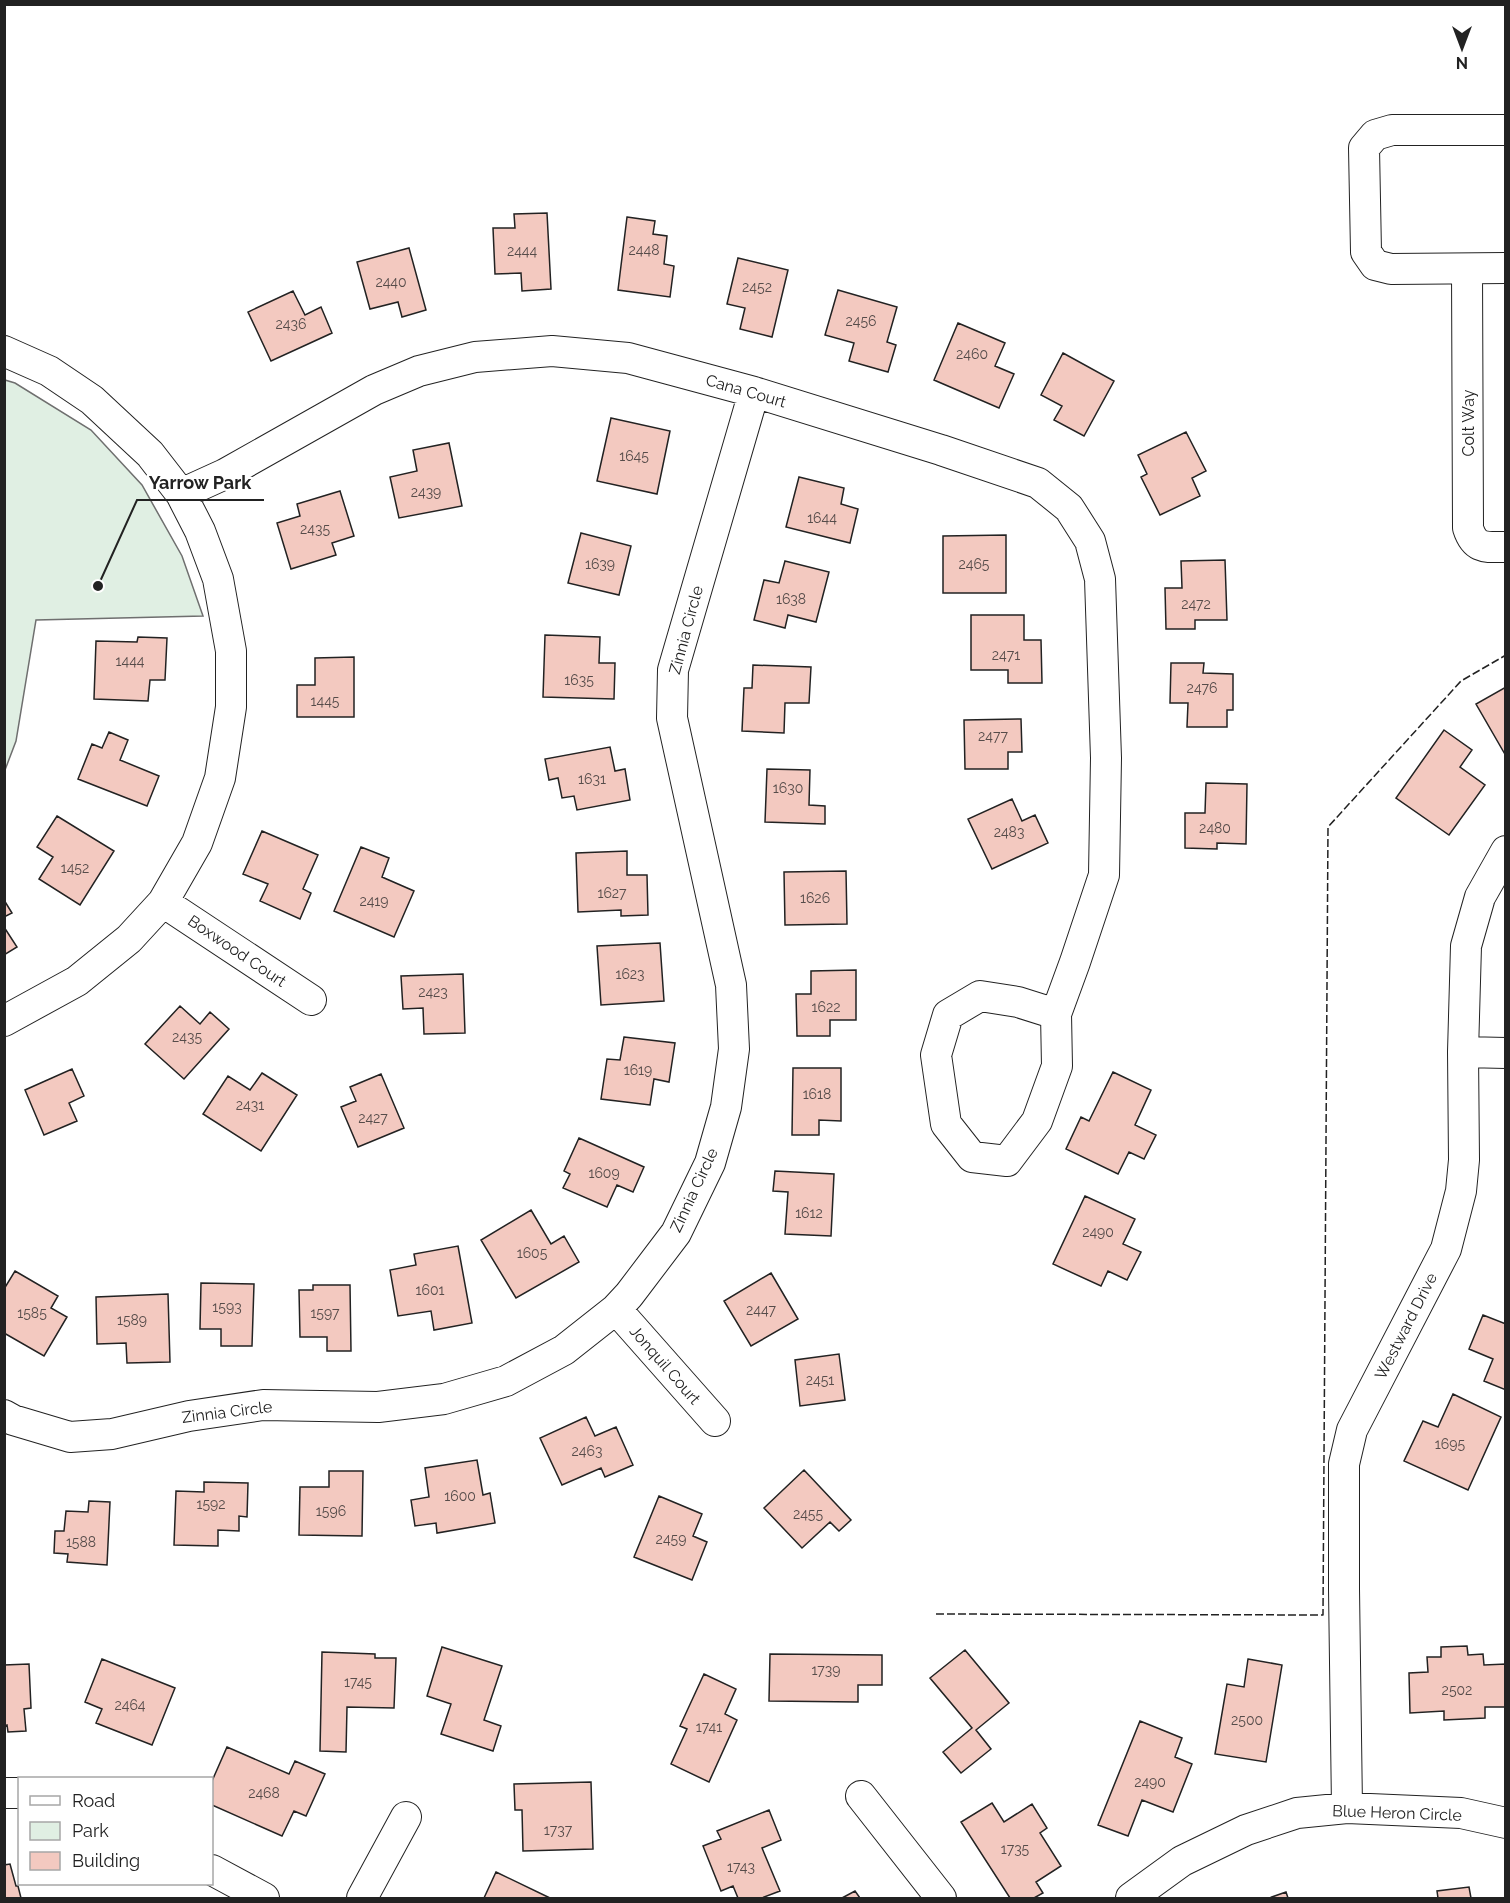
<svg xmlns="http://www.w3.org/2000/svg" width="1510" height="1903" font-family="Raleway,sans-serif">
  <rect width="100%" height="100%" fill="#fff"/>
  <path fill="#e0efe3" stroke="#6f6f6f" stroke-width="1.5" d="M 5,380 L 15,383 L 91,430 L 142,485 L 182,556 L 203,616 L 36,620 L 16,741 L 5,770 Z"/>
  <path fill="#f3c9c0" stroke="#222" stroke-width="1.5" d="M 547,213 L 551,289 L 522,291 L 521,273 L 495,274 L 493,228 L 515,228 L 514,214 Z
    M 627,217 L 655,221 L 653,234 L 667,236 L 664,264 L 674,266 L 670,297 L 618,290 Z
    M 409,248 L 426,310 L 402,317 L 398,302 L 370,309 L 357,262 Z
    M 738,258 L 788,270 L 772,337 L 740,329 L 745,308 L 727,304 Z
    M 838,290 L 897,307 L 887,342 L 896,345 L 888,372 L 849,361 L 854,343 L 825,335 Z
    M 293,291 L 305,315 L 321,307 L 332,333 L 271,361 L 248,312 Z
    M 958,323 L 1005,343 L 995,366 L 1014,374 L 999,408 L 934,380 Z
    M 1063,353 L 1114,381 L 1084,436 L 1054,420 L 1062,406 L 1041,395 Z
    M 611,418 L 670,431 L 657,494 L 597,481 Z
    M 1186,432 L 1206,471 L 1192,478 L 1200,496 L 1160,515 L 1141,477 L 1147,474 L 1138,455 Z
    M 449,443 L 462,506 L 399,518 L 390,477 L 417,471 L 413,450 Z
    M 799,477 L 844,488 L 841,504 L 858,509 L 850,543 L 786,527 Z
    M 340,491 L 354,536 L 332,543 L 336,555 L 291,569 L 277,523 L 300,516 L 297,504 Z
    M 581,533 L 631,546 L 619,595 L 568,583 Z
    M 1006,535 L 1006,593 L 943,593 L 943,536 Z
    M 1225,560 L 1227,620 L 1195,620 L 1195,629 L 1166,629 L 1165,588 L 1182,588 L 1181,561 Z
    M 785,561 L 829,572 L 816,622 L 788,615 L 785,628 L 754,620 L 764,580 L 779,583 Z
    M 971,615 L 1024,615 L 1024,640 L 1041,640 L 1042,683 L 1008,683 L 1008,670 L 971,670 Z
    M 545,635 L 600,637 L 599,663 L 615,663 L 614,699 L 543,697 Z
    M 138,637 L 167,638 L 165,680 L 150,680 L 148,701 L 94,699 L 96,641 L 137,642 Z
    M 354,657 L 354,717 L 297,717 L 297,685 L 315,685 L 315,658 Z
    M 1171,663 L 1204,663 L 1203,673 L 1233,674 L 1233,710 L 1227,710 L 1227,727 L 1187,727 L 1188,703 L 1170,703 Z
    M 753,665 L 811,667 L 809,703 L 785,703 L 784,733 L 742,731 L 744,688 L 752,688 Z
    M 1506,687 L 1506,756 L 1476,704 Z
    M 1021,719 L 1022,752 L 1008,752 L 1008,769 L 965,769 L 964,720 Z
    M 1444,730 L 1472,750 L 1460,767 L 1485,785 L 1449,835 L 1396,798 Z
    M 109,732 L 128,740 L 120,760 L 159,776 L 147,806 L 78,779 L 92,744 L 102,748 Z
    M 610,747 L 615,771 L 625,769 L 630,800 L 577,810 L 574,796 L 562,798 L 558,778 L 549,780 L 545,759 Z
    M 767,769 L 810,770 L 809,805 L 825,806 L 825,824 L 765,822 Z
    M 1206,783 L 1247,784 L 1246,844 L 1217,843 L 1217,849 L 1185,848 L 1185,813 L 1205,813 Z
    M 1012,799 L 1022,821 L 1035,815 L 1048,843 L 992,869 L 968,819 Z
    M 57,816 L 114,851 L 80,905 L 39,879 L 53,857 L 37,847 Z
    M 262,831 L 318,855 L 303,889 L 311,893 L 300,919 L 260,901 L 268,884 L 243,874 Z
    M 361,847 L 389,858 L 382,877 L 414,891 L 394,937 L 334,911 Z
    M 627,851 L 627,875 L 647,875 L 648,915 L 621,916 L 621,910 L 578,912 L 576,853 Z
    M 846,871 L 847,924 L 785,925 L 784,872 Z
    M 4,900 L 12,913 L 4,917 Z
    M 4,927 L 17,947 L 4,955 Z
    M 660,943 L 664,1001 L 601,1005 L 597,946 Z
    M 856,970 L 856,1020 L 830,1020 L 830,1036 L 797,1036 L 796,994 L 811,994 L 811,971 Z
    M 463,974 L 465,1033 L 424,1034 L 423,1008 L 403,1009 L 401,976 Z
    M 180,1006 L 200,1024 L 210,1012 L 229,1029 L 184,1079 L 145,1044 Z
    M 624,1037 L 675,1043 L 669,1082 L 654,1079 L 650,1105 L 601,1099 L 607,1059 L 620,1060 Z
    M 793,1068 L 841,1068 L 841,1121 L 819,1120 L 819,1135 L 792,1135 Z
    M 72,1069 L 84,1096 L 69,1103 L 77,1121 L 44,1135 L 25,1090 Z
    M 1113,1072 L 1151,1090 L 1135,1125 L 1156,1135 L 1144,1159 L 1129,1152 L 1118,1174 L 1066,1149 L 1081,1117 L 1089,1121 Z
    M 262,1073 L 297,1095 L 261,1151 L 203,1114 L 228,1076 L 250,1090 Z
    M 381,1074 L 404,1128 L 358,1147 L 341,1107 L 356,1101 L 350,1087 Z
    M 579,1138 L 644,1167 L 633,1192 L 617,1185 L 607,1207 L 563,1188 L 570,1174 L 564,1171 Z
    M 775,1171 L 834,1174 L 831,1236 L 785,1234 L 788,1192 L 773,1191 Z
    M 1085,1196 L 1135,1219 L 1123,1244 L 1141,1252 L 1127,1280 L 1108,1271 L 1101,1286 L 1053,1264 Z
    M 531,1210 L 551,1244 L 564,1236 L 579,1262 L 516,1298 L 481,1240 Z
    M 458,1246 L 472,1323 L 434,1330 L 431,1311 L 398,1316 L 390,1270 L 416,1265 L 414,1254 Z
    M 15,1271 L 58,1296 L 51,1308 L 67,1317 L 44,1356 L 4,1333 L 4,1289 Z
    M 771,1273 L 798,1319 L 751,1346 L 724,1301 Z
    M 201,1283 L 254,1284 L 252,1346 L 221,1346 L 221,1329 L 200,1329 Z
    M 313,1285 L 350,1285 L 351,1351 L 327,1351 L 327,1337 L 300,1337 L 299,1290 L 313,1290 Z
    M 168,1294 L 170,1362 L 127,1363 L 126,1343 L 97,1344 L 96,1297 Z
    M 1483,1315 L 1506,1324 L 1506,1390 L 1484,1381 L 1493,1359 L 1469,1349 Z
    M 839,1354 L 845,1400 L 800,1406 L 795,1360 Z
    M 1453,1394 L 1501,1417 L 1468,1490 L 1404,1461 L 1423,1421 L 1438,1427 Z
    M 586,1417 L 595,1436 L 616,1427 L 633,1465 L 605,1477 L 601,1468 L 562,1485 L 540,1438 Z
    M 477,1460 L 483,1495 L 490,1493 L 495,1523 L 437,1533 L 436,1523 L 415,1526 L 411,1500 L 429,1497 L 425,1468 Z
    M 804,1470 L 851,1520 L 839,1531 L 830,1522 L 802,1548 L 764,1508 Z
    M 329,1471 L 363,1471 L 362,1536 L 299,1535 L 300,1487 L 329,1487 Z
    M 204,1482 L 248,1483 L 247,1517 L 239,1516 L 239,1531 L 218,1530 L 218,1546 L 174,1545 L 176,1491 L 204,1492 Z
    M 659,1496 L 702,1514 L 693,1536 L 707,1542 L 692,1580 L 634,1557 Z
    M 89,1501 L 110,1502 L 107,1565 L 67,1562 L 68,1554 L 54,1553 L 55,1531 L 64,1531 L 66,1511 L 88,1512 Z
    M 1467,1646 L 1468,1655 L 1483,1654 L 1484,1665 L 1506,1664 L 1506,1707 L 1485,1707 L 1485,1718 L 1444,1720 L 1444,1711 L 1410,1713 L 1409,1673 L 1428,1672 L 1427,1657 L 1441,1657 L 1441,1647 Z
    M 442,1647 L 502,1666 L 484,1720 L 501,1726 L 493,1751 L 441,1734 L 451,1704 L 427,1696 Z
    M 965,1650 L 1009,1703 L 976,1730 L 991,1749 L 961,1773 L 943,1752 L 972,1728 L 930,1678 Z
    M 322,1652 L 375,1654 L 375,1658 L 396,1658 L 394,1708 L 347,1707 L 346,1752 L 320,1751 Z
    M 770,1654 L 882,1655 L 882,1685 L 858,1685 L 858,1702 L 769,1701 Z
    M 102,1659 L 175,1688 L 152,1745 L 96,1723 L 102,1709 L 85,1702 Z
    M 1248,1659 L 1282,1665 L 1266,1762 L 1215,1754 L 1227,1684 L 1244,1687 Z
    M 29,1664 L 31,1708 L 24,1709 L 26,1731 L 8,1732 L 7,1725 L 4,1726 L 4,1665 Z
    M 704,1674 L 736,1689 L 725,1714 L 737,1720 L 709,1782 L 671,1764 L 687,1729 L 680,1726 Z
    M 1140,1721 L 1182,1738 L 1175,1757 L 1192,1764 L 1173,1812 L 1142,1800 L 1128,1836 L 1098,1825 Z
    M 227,1747 L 289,1774 L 295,1761 L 325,1774 L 306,1816 L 294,1811 L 282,1836 L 212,1805 L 212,1781 Z
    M 591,1782 L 593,1849 L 523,1851 L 522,1810 L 515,1810 L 514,1784 Z
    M 992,1803 L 1004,1822 L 1032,1804 L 1047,1828 L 1040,1833 L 1061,1866 L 1036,1882 L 1043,1893 L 1034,1898 L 1010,1898 L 961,1822 Z
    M 769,1810 L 781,1840 L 762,1848 L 780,1891 L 764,1897 L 765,1898 L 738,1898 L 733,1886 L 721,1891 L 703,1846 L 721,1839 L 717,1831 Z
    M 10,1864 L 16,1886 L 18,1886 L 21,1898 L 4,1898 L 4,1865 Z
    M 496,1872 L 550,1898 L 484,1898 Z
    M 1469,1887 L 1471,1898 L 1438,1898 L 1437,1891 Z
    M 855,1891 L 860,1898 L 842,1898 Z
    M 1286,1892 L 1288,1898 L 1269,1898 Z"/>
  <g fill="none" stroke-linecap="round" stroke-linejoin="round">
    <g stroke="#222" stroke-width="32">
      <path id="minor" d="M 1506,130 L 1392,130 L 1375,135 L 1364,148 L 1366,252 L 1375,265 L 1391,269 L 1506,268
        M 1467,269 L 1468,528 C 1475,550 1486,547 1506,547
        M 4,351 L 49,371 L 92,400 L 150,454 L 181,494 L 200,531 L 218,579 L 231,651 L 231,707 L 220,778 L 197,843 L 163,902 L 129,939 L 77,981 L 4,1021
        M 181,494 L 225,474 L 374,390 L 419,371 L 475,357 L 552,351 L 628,358 L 754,392 L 941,450 L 1038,483 L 1069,508 L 1090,541 L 1100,579 L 1106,758 L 1104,875 L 1075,962 L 1056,1014 L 1057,1066 L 1037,1121 L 1007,1161 L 972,1157 L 946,1124 L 936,1055 L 948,1015 L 980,996 L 1018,1002 L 1056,1014
        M 163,902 L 311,1000
        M 1463,1052 L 1506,1053
        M 616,1309 L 715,1421
        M 4,1415 L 13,1420 L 70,1437 L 112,1434 L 189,1416 L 263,1405 L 378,1407 L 444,1399 L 506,1381 L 564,1350 L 616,1309 L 629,1295 L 676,1233 L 710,1163 L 726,1107 L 734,1049 L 731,985 L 672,718 L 673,670 L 754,392
        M 4,1793 L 20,1793
        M 861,1796 L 941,1898
        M 1347,1808 L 1344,1589 L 1344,1464 L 1352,1430 L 1446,1249 L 1461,1191 L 1464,1160 L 1463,1052 L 1466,946 L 1480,897 L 1506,851
        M 212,1870 L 264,1898
        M 362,1898 L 406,1817
        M 1131,1898 L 1182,1861 L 1246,1830 L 1297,1813 L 1347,1808 L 1461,1813 L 1506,1823"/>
    </g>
    <use href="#minor" stroke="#fff" stroke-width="30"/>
    <path stroke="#222" stroke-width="1.5" stroke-dasharray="8 3" stroke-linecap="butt" d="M 936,1614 L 1323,1615 L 1328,827 L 1461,681 L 1506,655"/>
  </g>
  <g text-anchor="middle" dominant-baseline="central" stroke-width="4.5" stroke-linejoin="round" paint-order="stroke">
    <g font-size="14" fill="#564c4a">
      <text x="644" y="250">2448</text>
      <text x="522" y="251">2444</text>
      <text x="391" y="282">2440</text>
      <text x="757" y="287">2452</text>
      <text x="861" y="321">2456</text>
      <text x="291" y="324">2436</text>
      <text x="972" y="354">2460</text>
      <text x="634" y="456">1645</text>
      <text x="426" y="492">2439</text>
      <text x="822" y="518">1644</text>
      <text x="315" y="529">2435</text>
      <text x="600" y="564">1639</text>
      <text x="974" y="564">2465</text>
      <text x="791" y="599">1638</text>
      <text x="1196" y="604">2472</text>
      <text x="1006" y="655">2471</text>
      <text x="130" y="661">1444</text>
      <text x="579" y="680">1635</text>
      <text x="1202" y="688">2476</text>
      <text x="325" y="701">1445</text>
      <text x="993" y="736">2477</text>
      <text x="592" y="779">1631</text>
      <text x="788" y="788">1630</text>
      <text x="1215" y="828">2480</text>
      <text x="1009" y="832">2483</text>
      <text x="75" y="868">1452</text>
      <text x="612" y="893">1627</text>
      <text x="815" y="898">1626</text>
      <text x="374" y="901">2419</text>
      <text x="630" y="974">1623</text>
      <text x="433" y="992">2423</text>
      <text x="826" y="1007">1622</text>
      <text x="187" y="1037">2435</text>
      <text x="638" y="1070">1619</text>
      <text x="817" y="1094">1618</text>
      <text x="250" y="1105">2431</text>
      <text x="373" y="1118">2427</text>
      <text x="604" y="1173">1609</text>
      <text x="809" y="1213">1612</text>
      <text x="1098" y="1232">2490</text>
      <text x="532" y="1253">1605</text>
      <text x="430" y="1290">1601</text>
      <text x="227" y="1307">1593</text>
      <text x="761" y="1310">2447</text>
      <text x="32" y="1313">1585</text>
      <text x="325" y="1313">1597</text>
      <text x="132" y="1320">1589</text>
      <text x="820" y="1380">2451</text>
      <text x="1450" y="1444">1695</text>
      <text x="587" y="1451">2463</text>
      <text x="460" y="1496">1600</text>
      <text x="211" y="1504">1592</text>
      <text x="331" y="1511">1596</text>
      <text x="808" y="1514">2455</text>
      <text x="671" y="1539">2459</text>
      <text x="81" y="1542">1588</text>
      <text x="826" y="1670">1739</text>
      <text x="358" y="1682">1745</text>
      <text x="1457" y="1690">2502</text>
      <text x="130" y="1705">2464</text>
      <text x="1247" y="1720">2500</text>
      <text x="709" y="1727">1741</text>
      <text x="1150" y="1782">2490</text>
      <text x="264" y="1793">2468</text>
      <text x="558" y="1830">1737</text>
      <text x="1015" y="1849">1735</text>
      <text x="741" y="1867">1743</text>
    </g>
    <g font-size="16" fill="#222" stroke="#fff">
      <text transform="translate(746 391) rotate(16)">Cana Court</text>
      <text transform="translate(1468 423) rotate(-90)">Colt Way</text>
      <text transform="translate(686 630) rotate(-75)">Zinnia Circle</text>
      <text transform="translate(237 951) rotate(34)">Boxwood Court</text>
      <text transform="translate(694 1190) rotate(-65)">Zinnia Circle</text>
      <text transform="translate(1406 1326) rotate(-63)">Westward Drive</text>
      <text transform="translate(665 1365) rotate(49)">Jonquil Court</text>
      <text transform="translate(227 1412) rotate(-7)">Zinnia Circle</text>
      <text transform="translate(1397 1813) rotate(2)">Blue Heron Circle</text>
    </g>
  </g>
  <path fill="none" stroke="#222" stroke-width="2" d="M98 586L137 500H264"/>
  <circle fill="#222" stroke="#fff" stroke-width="2" cx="98" cy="586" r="6"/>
  <g font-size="18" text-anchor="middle" font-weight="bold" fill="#222" stroke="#fff" stroke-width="4.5" stroke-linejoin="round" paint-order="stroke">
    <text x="200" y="489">Yarrow Park</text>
  </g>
  <rect width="1510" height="1903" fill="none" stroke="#222222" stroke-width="12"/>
  <rect x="18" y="1777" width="195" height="108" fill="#ffffff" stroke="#a7a7a7" stroke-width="1.5"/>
  <rect x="30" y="1796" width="30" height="9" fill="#ffffff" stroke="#a7a7a7" stroke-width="1.5"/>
  <text x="72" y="1807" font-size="18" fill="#222222">Road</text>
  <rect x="30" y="1822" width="30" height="18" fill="#e0efe3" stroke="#a7a7a7" stroke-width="1.5"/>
  <text x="72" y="1837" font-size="18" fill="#222222">Park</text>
  <rect x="30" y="1852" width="30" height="18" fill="#f3c9c0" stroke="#a7a7a7" stroke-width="1.5"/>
  <text x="72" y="1867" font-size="18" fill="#222222">Building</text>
  <g transform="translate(1462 48) rotate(180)" stroke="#ffffff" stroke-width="4.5" paint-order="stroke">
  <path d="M0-4.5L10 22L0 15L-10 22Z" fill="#222222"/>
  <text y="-9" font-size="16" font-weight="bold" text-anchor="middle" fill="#222222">N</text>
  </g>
</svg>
